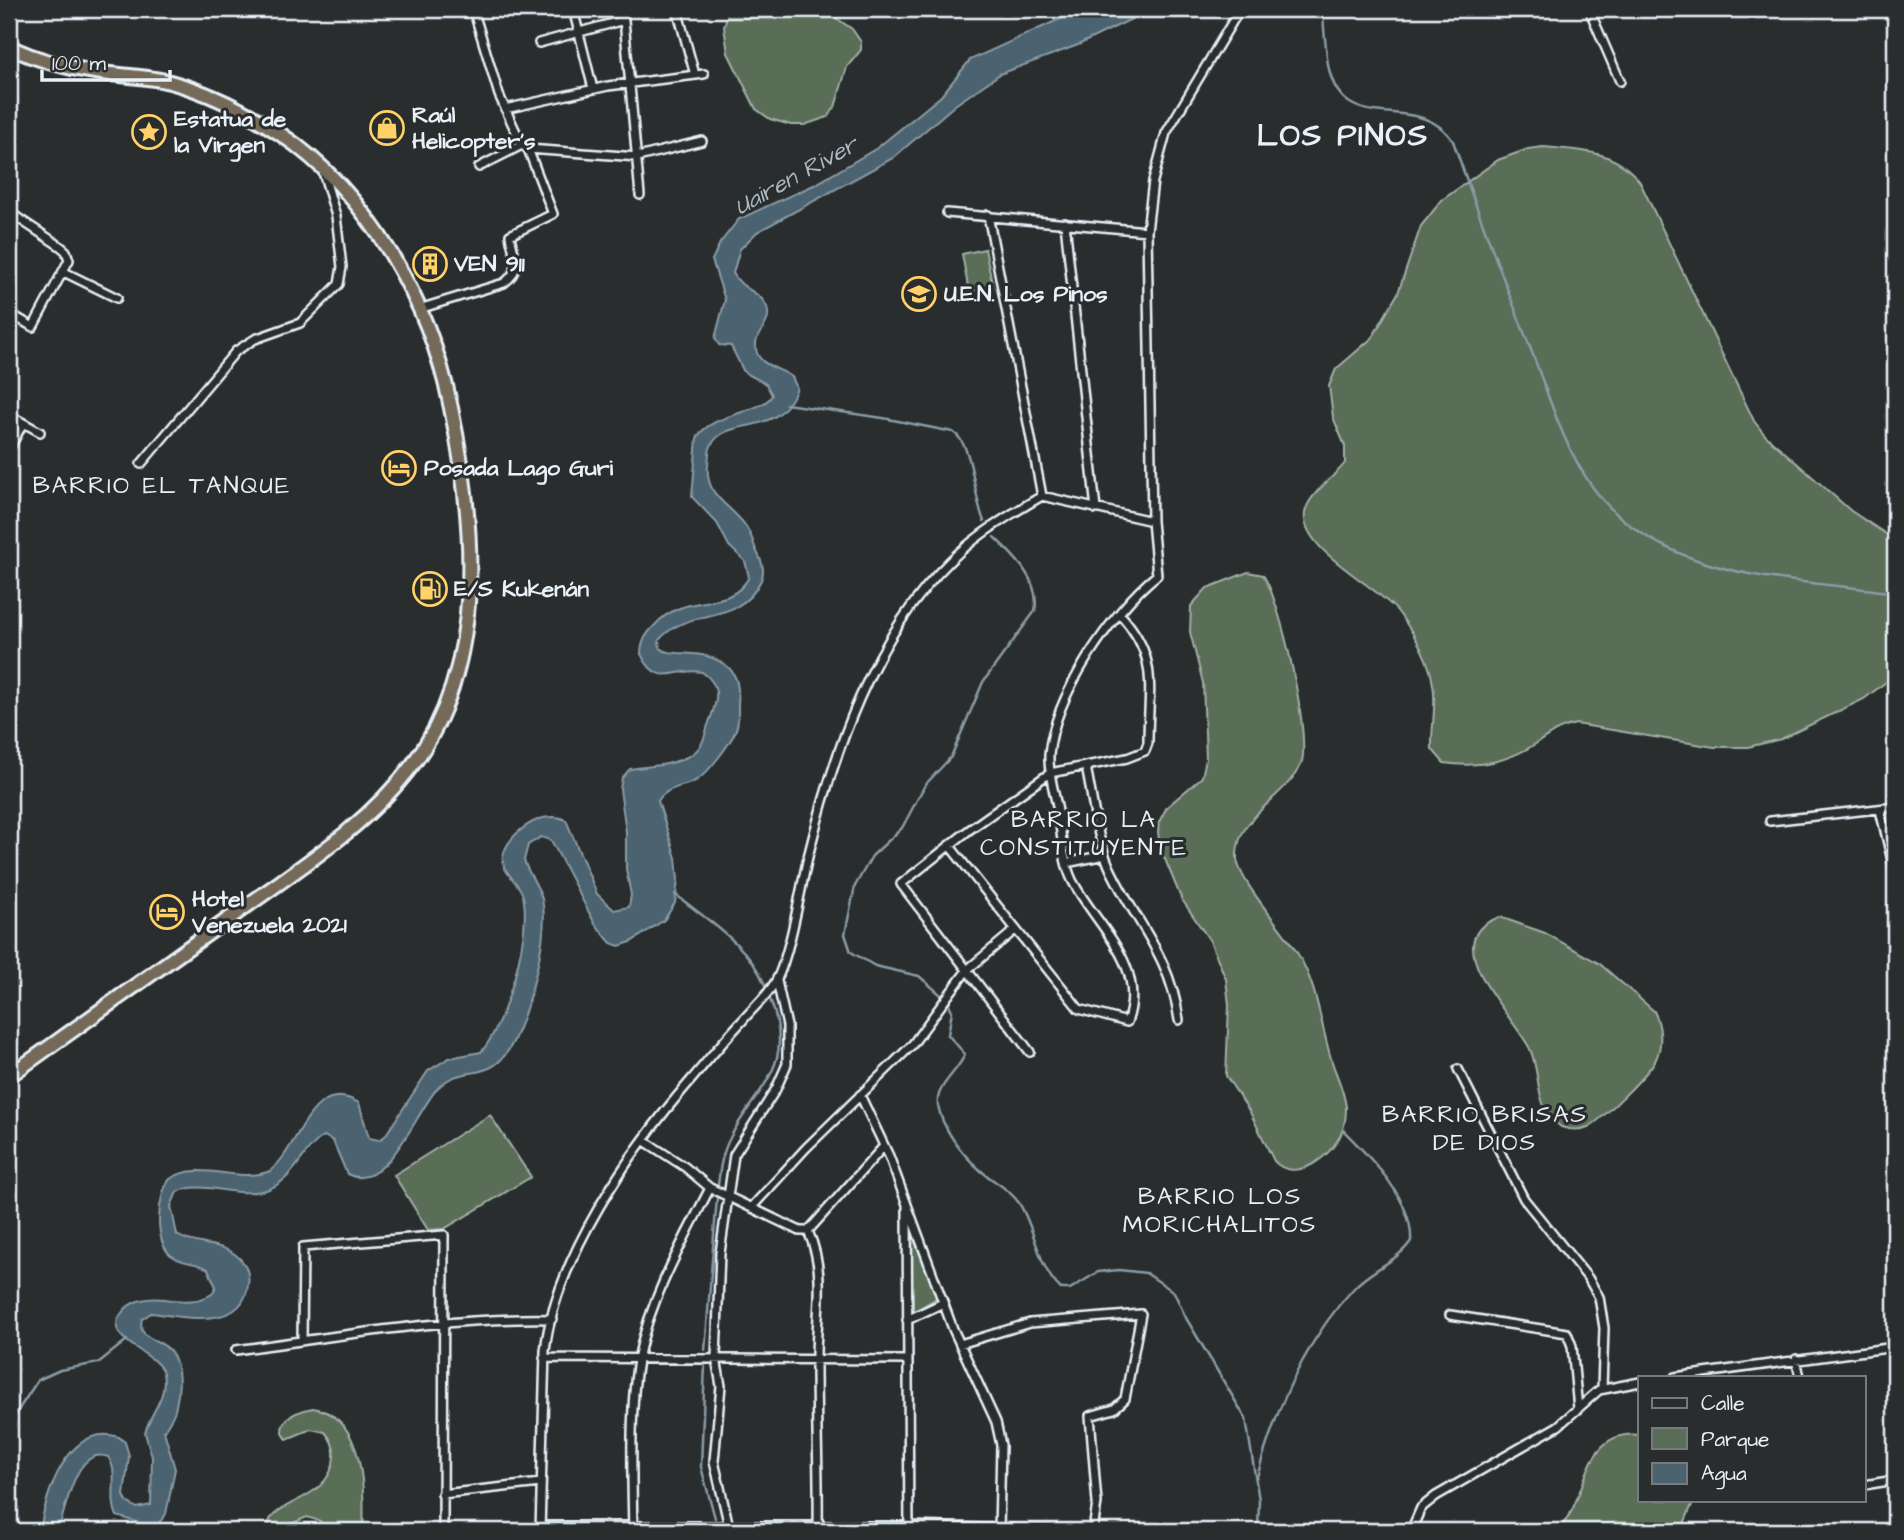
<svg xmlns="http://www.w3.org/2000/svg" width="1904" height="1540" font-family="'Architects Daughter',sans-serif">
  <rect width="100%" height="100%" fill="#2a2d2e"/>
  <filter id="ink" filterUnits="userSpaceOnUse"><feTurbulence type="fractalNoise" baseFrequency=".0143" numOctaves="2"/><feDisplacementMap in="SourceGraphic" scale="14" xChannelSelector="R" yChannelSelector="G"/><feConvolveMatrix kernelMatrix="1 2 1 2 8 2 1 2 1" color-interpolation-filters="sRGB"/></filter>
  <g filter="url(#ink)">
    <path fill="#5a6d57" stroke="#a1afa8" stroke-width="2" d="M 729,9 L 823,9 L 852,29 L 861,42 L 861,50 L 847,67 L 835,107 L 828,117 L 804,125 L 791,125 L 770,119 L 756,109 L 728,53 L 724,27 Z
      M 1543,147 C 1581,150 1616,150 1640,182 L 1754,421 L 1765,435 L 1851,511 L 1895,540 L 1895,675 L 1864,699 L 1781,739 L 1748,747 L 1714,747 L 1576,724 C 1559,727 1551,734 1537,743 C 1508,762 1479,768 1444,763 L 1432,749 C 1431,728 1437,706 1433,685 C 1430,660 1413,632 1398,612 C 1377,585 1300,550 1305,513 C 1308,494 1334,478 1345,463 L 1345,446 L 1333,417 L 1329,386 L 1336,369 L 1372,338 L 1398,293 L 1421,226 L 1442,200 L 1498,160 L 1528,149 Z
      M 985,249 L 993,287 L 969,292 L 962,254 Z
      M 1248,572 L 1263,575 C 1280,598 1312,739 1301,764 C 1286,798 1235,816 1237,858 C 1238,881 1286,932 1299,956 C 1318,988 1321,1027 1332,1062 C 1337,1077 1344,1090 1346,1107 C 1346,1116 1345,1126 1341,1134 C 1331,1157 1295,1184 1274,1161 L 1250,1112 L 1226,1076 L 1229,1005 L 1226,979 L 1210,941 L 1181,898 L 1160,847 L 1158,832 L 1159,822 L 1167,807 L 1202,777 L 1206,759 L 1203,683 L 1190,632 L 1191,606 L 1207,588 Z
      M 1500,917 L 1545,933 L 1600,964 L 1654,1011 C 1661,1025 1663,1044 1656,1059 C 1650,1072 1601,1121 1588,1127 C 1579,1131 1570,1130 1561,1127 C 1533,1107 1542,1076 1530,1049 C 1514,1016 1431,939 1500,917 Z
      M 490,1115 L 531,1177 L 444,1229 L 428,1230 L 394,1175 Z
      M 913,1236 L 938,1297 L 915,1311 L 911,1307 L 909,1243 Z
      M 313,1408 C 365,1416 365,1492 363,1531 L 329,1531 L 320,1521 L 307,1517 L 279,1529 L 268,1525 C 273,1500 331,1501 334,1457 C 335,1448 331,1439 325,1432 L 311,1429 L 287,1439 L 282,1433 C 281,1416 299,1411 313,1408 Z
      M 1640,1435 L 1640,1500 L 1694,1500 L 1681,1531 L 1557,1531 C 1590,1501 1580,1428 1640,1435 Z"/>
    <path fill="#4b636f" stroke="#8a9ca6" stroke-width="2" d="M 1082,9 L 1152,9 L 1078,45 L 1000,74 L 955,105 L 893,158 L 757,232 L 740,249 L 733,273 C 741,290 761,291 767,307 C 773,325 754,332 756,348 C 757,366 781,368 792,377 L 797,388 C 778,440 729,415 712,444 C 708,450 709,458 708,465 C 705,497 729,503 745,525 C 751,533 753,542 756,550 C 761,560 766,569 761,580 C 740,627 689,605 659,640 L 660,648 C 672,659 705,645 730,669 C 739,678 739,693 738,705 C 738,712 739,719 737,726 C 734,740 707,775 695,781 C 681,788 666,787 658,801 L 676,858 L 678,880 L 675,903 L 664,920 L 631,942 L 619,946 L 611,943 L 595,924 L 551,840 L 541,837 L 528,845 L 524,860 C 528,874 538,884 542,899 C 550,934 529,1007 514,1040 C 491,1089 463,1060 437,1089 C 417,1110 386,1195 347,1174 L 333,1141 L 324,1136 C 302,1149 297,1177 269,1189 C 240,1200 202,1179 177,1192 L 171,1206 L 177,1235 C 196,1247 220,1241 237,1256 C 246,1263 250,1274 248,1285 C 243,1332 180,1316 151,1313 L 142,1319 C 136,1341 162,1338 171,1352 C 181,1367 180,1389 176,1406 C 175,1416 168,1422 164,1431 L 175,1469 L 166,1514 L 158,1524 L 149,1526 L 117,1516 C 108,1497 120,1473 108,1457 C 75,1445 66,1510 58,1531 L 40,1531 C 45,1495 68,1421 119,1437 L 125,1442 L 129,1456 L 124,1495 L 127,1502 L 137,1508 L 151,1505 L 152,1457 L 145,1433 C 150,1412 168,1398 163,1373 C 158,1352 101,1341 121,1314 C 125,1308 132,1303 138,1301 C 162,1293 188,1309 212,1294 L 216,1287 L 208,1269 C 197,1262 182,1264 172,1256 C 153,1243 157,1194 170,1179 C 199,1159 238,1184 270,1171 C 300,1148 311,1075 359,1103 L 369,1138 L 379,1140 L 385,1136 L 428,1071 L 449,1058 L 481,1052 C 505,1026 534,928 522,893 C 517,880 500,871 503,856 C 508,833 543,808 566,820 L 597,894 L 614,910 L 629,907 L 631,895 L 626,869 L 626,832 L 620,789 L 622,778 L 630,769 C 652,765 669,767 689,756 C 703,748 704,738 708,725 C 716,704 724,687 702,672 C 675,666 659,691 641,654 C 641,642 646,634 655,625 C 686,590 729,614 749,577 L 745,561 L 729,546 L 717,523 L 692,497 L 697,438 C 710,413 764,413 772,395 L 766,384 L 744,372 L 731,346 L 719,345 L 715,338 L 725,300 L 712,260 L 720,243 L 739,219 L 816,184 L 877,148 L 941,96 L 970,60 Z"/>
    <g fill="none" stroke-linecap="round" stroke-linejoin="round">
      <path stroke="#8a9ca6" stroke-width="2.5" d="M 1324,9 C 1322,25 1326,42 1327,58 C 1338,146 1417,86 1453,141 C 1478,213 1505,284 1533,355 C 1550,400 1565,450 1594,489 C 1612,514 1640,535 1668,548 C 1738,582 1820,582 1895,593
        M 786,404 L 883,418 L 953,432 C 974,445 973,497 984,521
        M 675,894 C 707,920 749,945 765,985
        M 941,995 L 919,976 L 875,966 L 851,952 L 845,934 L 855,886 L 872,856 L 902,828 L 925,785 L 951,757 L 983,682 L 1035,611 C 1041,581 1014,556 994,537
        M 949,1004 L 952,1011 L 948,1035 L 965,1054 C 959,1071 935,1086 938,1105 C 942,1128 961,1153 978,1168 C 991,1181 1008,1187 1019,1203 C 1036,1229 1037,1267 1061,1289 L 1070,1289 L 1098,1272 L 1119,1270 L 1146,1273 L 1174,1292 L 1186,1318 L 1246,1419 L 1259,1500 L 1258,1531
        M 718,1185 C 720,1168 722,1153 730,1138 C 758,1084 797,1068 770,999
        M 705,1350 L 717,1197
        M 705,1364 L 701,1467 L 715,1518
        M 9,1424 L 38,1380 L 60,1370 L 98,1363 L 127,1340
        M 1257,1477 C 1276,1408 1305,1341 1354,1288 C 1370,1270 1397,1262 1411,1241 C 1413,1199 1370,1157 1343,1130"/>
      <g stroke="#e8f1f8" stroke-width="12">
        <path id="minor" d="M 573,9 L 593,89
          M 623,9 L 640,195
          M 677,9 L 695,75
          M 1589,9 L 1620,81
          M 539,43 L 624,20
          M 505,109 L 608,86 L 704,74
          M 528,149 L 638,157 L 702,141
          M 479,167 L 522,145
          M 9,212 L 60,246 L 66,251 L 69,260 L 33,327 L 9,313
          M 947,213 L 1147,231
          M 988,215 L 1042,496
          M 1065,223 L 1096,509
          M 64,272 L 117,298
          M 419,309 L 504,283 C 524,268 513,256 510,235 L 553,214 L 528,149 L 522,145 L 499,95 L 473,9
          M 9,415 L 40,432
          M 9,450 L 23,423
          M 141,464 L 236,351 L 255,339 L 300,323 L 339,284 L 342,267 L 336,216 L 323,172
          M 1086,767 C 1093,799 1096,836 1109,866 C 1135,923 1170,953 1179,1020
          M 1880,810 L 1895,873
          M 1770,821 L 1895,807
          M 949,845 L 1079,1009 L 1127,1022 C 1148,965 1096,926 1072,880 C 1063,861 1062,838 1059,817 C 1056,797 1048,776 1049,755 C 1054,696 1112,611 1157,575 L 1152,521 L 1147,231 L 1153,181 L 1166,133 L 1240,9
          M 1066,863 L 1105,855
          M 1030,1052 L 901,884 L 969,830 L 1050,773 L 1127,758 L 1145,751 L 1148,743 C 1148,687 1160,658 1120,614
          M 1458,1069 L 1524,1199 L 1588,1278 L 1599,1297 L 1604,1328 L 1602,1389
          M 860,1095 L 889,1156 L 953,1329 L 996,1422 L 1001,1445 L 999,1531
          M 643,1140 L 685,1167 L 710,1188 L 800,1231 L 808,1231
          M 752,1207 L 806,1148 L 912,1045 L 967,970 L 1015,930
          M 907,1207 L 909,1531
          M 808,1231 C 828,1275 815,1318 816,1364 C 816,1420 819,1475 818,1531
          M 808,1231 L 884,1146
          M 1450,1315 L 1567,1333 L 1572,1346 L 1578,1409
          M 907,1320 L 943,1303
          M 302,1341 L 303,1247 L 444,1235 L 443,1531
          M 960,1344 L 1030,1323 L 1141,1314 L 1125,1399 L 1114,1409 L 1090,1416 L 1097,1503 L 1093,1531
          M 236,1350 C 341,1336 445,1317 552,1319
          M 544,1358 L 908,1360
          M 1796,1359 L 1800,1377
          M 1675,1377 L 1895,1347
          M 1864,1485 L 1895,1480
          M 442,1494 L 541,1483
          M 540,1526 L 909,1526 L 1085,1531
          M 540,1531 L 545,1351 C 555,1259 631,1149 691,1080 C 708,1060 725,1039 743,1020 C 753,1008 766,997 774,984 C 789,962 801,886 808,857 C 834,752 872,637 951,560 C 978,534 1009,515 1042,496 L 1152,521
          M 633,1531 C 632,1479 629,1406 639,1355 C 651,1297 683,1241 710,1188
          M 730,1531 L 714,1461 L 721,1386 L 716,1358 L 720,1253 L 734,1155 L 776,1089 L 787,1064 L 787,1026 L 777,981
          M 1411,1531 L 1421,1508 L 1436,1496 L 1558,1426 L 1599,1390 L 1640,1382"/>
      </g>
      <g stroke="#e8f1f8" stroke-width="18">
        <path id="trunk" d="M 9,47 C 35,59 66,68 95,72 C 120,76 146,76 170,82 C 207,92 247,112 279,133 C 369,193 430,303 451,408 C 475,522 487,665 413,764 C 368,825 302,866 241,910 C 164,965 87,1021 9,1076"/>
      </g>
      <use href="#minor" stroke="#2a2d2e" stroke-width="7"/>
      <use href="#trunk" stroke="#746a5a" stroke-width="12"/>
    </g>
  </g>
  <defs>
    <g id="shop-ring" transform="scale(1.75)"><circle r="9.5" fill="#2a2d2e" stroke="#ffd166" stroke-width="1.5"/><path d="M-5-2.5h2.3a2.7 3.5 0 0 1 5.4 0H5L5.5 6h-11ZM-1.5-2.5h3a1.5 2.3 0 0 0-3 0Z" fill="#ffd166"/></g>
    <g id="sight-ring" transform="scale(1.75)"><circle r="9.5" fill="#2a2d2e" stroke="#ffd166" stroke-width="1.5"/><path d="M0-6L1.8-2.2L6-1.7L2.9 1.2L3.7 5.4L0 3.3L-3.7 5.4L-2.9 1.2L-6-1.7L-1.8-2.2Z" fill="#ffd166"/></g>
    <g id="building-ring" transform="scale(1.75)"><circle r="9.5" fill="#2a2d2e" stroke="#ffd166" stroke-width="1.5"/><path d="M-4-6H4V6H1V3H-1V6H-4ZM-2.5-4.3h1.7v1.8h-1.7ZM.8-4.3h1.7v1.8H.8ZM-2.5-1h1.7V.8h-1.7ZM.8-1h1.7V.8H.8Z" fill="#ffd166"/></g>
    <g id="school-ring" transform="scale(1.75)"><circle r="9.5" fill="#2a2d2e" stroke="#ffd166" stroke-width="1.5"/><path d="M0-5L7-2L0 1L-7-2ZM-4 1L0 2.5L4 1V4Q0 6-4 4Z" fill="#ffd166"/></g>
    <g id="hotel-ring" transform="scale(1.75)"><circle r="9.5" fill="#2a2d2e" stroke="#ffd166" stroke-width="1.5"/><path d="M-6-4.5h1.5V1H6V5H4.5V3h-9V5H-6ZM-4 0a1.8 1.8 0 1 1 3.6 0ZM.5 0V-2.5h3Q6-2.5 6 0Z" fill="#ffd166"/></g>
    <g id="fuel-ring" transform="scale(1.75)"><circle r="9.5" fill="#2a2d2e" stroke="#ffd166" stroke-width="1.5"/><path d="M-5.5-6h7V0h2V4h1.3V-2.5L3-4.5l.8-.8L6-3V5H2.5V1h-1V6h-7ZM-4.2-4.7v3.2H.2V-4.7Z" fill="#ffd166"/></g>
  </defs>
  <g fill-rule="evenodd">
    <use href="#shop-ring" x="387" y="128"/>
    <use href="#sight-ring" x="149" y="132"/>
    <use href="#building-ring" x="430" y="264"/>
    <use href="#school-ring" x="919" y="294"/>
    <use href="#hotel-ring" x="399" y="468"/>
    <use href="#fuel-ring" x="430" y="589"/>
    <use href="#hotel-ring" x="167" y="912"/>
  </g>
  <g text-anchor="middle" dominant-baseline="central" stroke-width="6" stroke-linejoin="round" paint-order="stroke">
    <g font-size="23" font-weight="bold" fill="#e8f1f8" stroke="#2a2d2e" text-anchor="start">
      <text x="412" y="115">Raúl<tspan x="412" dy="26">Helicopter's</tspan></text>
      <text x="174" y="119">Estatua de<tspan x="174" dy="26">la Virgen</tspan></text>
      <text x="454" y="264">VEN 911</text>
      <text x="944" y="294">U.E.N. Los Pinos</text>
      <text x="424" y="468">Posada Lago Guri</text>
      <text x="454" y="589">E/S Kukenán</text>
      <text x="192" y="899">Hotel<tspan x="192" dy="26">Venezuela 2021</tspan></text>
    </g>
    <g font-size="24" font-style="italic" fill="#a9b8c1" stroke="#2a2d2e">
      <text transform="translate(796 176) rotate(-29)">Uairen River</text>
    </g>
    <g font-size="24" letter-spacing="2" fill="#e8f1f8" stroke="#2a2d2e">
      <text x="162" y="486">BARRIO EL TANQUE</text>
      <text x="1084" y="820">BARRIO LA<tspan x="1084" dy="28">CONSTITUYENTE</tspan></text>
      <text x="1485" y="1115">BARRIO BRISAS<tspan x="1485" dy="28">DE DIOS</tspan></text>
      <text x="1220" y="1197">BARRIO LOS<tspan x="1220" dy="28">MORICHALITOS</tspan></text>
    </g>
    <g font-size="30" font-weight="bold" letter-spacing="2" fill="#e8f1f8" stroke="#2a2d2e">
      <text x="1343" y="136">LOS PINOS</text>
    </g>
  </g>
  <rect width="1904" height="1540" fill="none" stroke="#2a2d2e" stroke-width="35"/>
  <rect x="18" y="18" width="1869" height="1505" fill="none" stroke="#e8f1f8" stroke-width="2.5" filter="url(#ink)"/>
  <rect x="1638" y="1376" width="228" height="126" fill="#2a2d2e" stroke="#767b7f" stroke-width="2"/>
  <rect x="1652" y="1398" width="35" height="10" fill="#2a2d2e" stroke="#767b7f" stroke-width="2"/>
  <text x="1701" y="1410" font-size="21" fill="#e8f1f8">Calle</text>
  <rect x="1652" y="1428" width="35" height="21" fill="#5a6d57" stroke="#767b7f" stroke-width="2"/>
  <text x="1701" y="1446" font-size="21" fill="#e8f1f8">Parque</text>
  <rect x="1652" y="1463" width="35" height="21" fill="#4b636f" stroke="#767b7f" stroke-width="2"/>
  <text x="1701" y="1480" font-size="21" fill="#e8f1f8">Agua</text>
  <path d="M42 70v10h128v-10" fill="none" stroke="#e8f1f8" stroke-width="3.5"/>
  <text x="52" y="70" font-size="21" fill="#e8f1f8" stroke="#2a2d2e" stroke-width="5" paint-order="stroke">100 m</text>
</svg>
